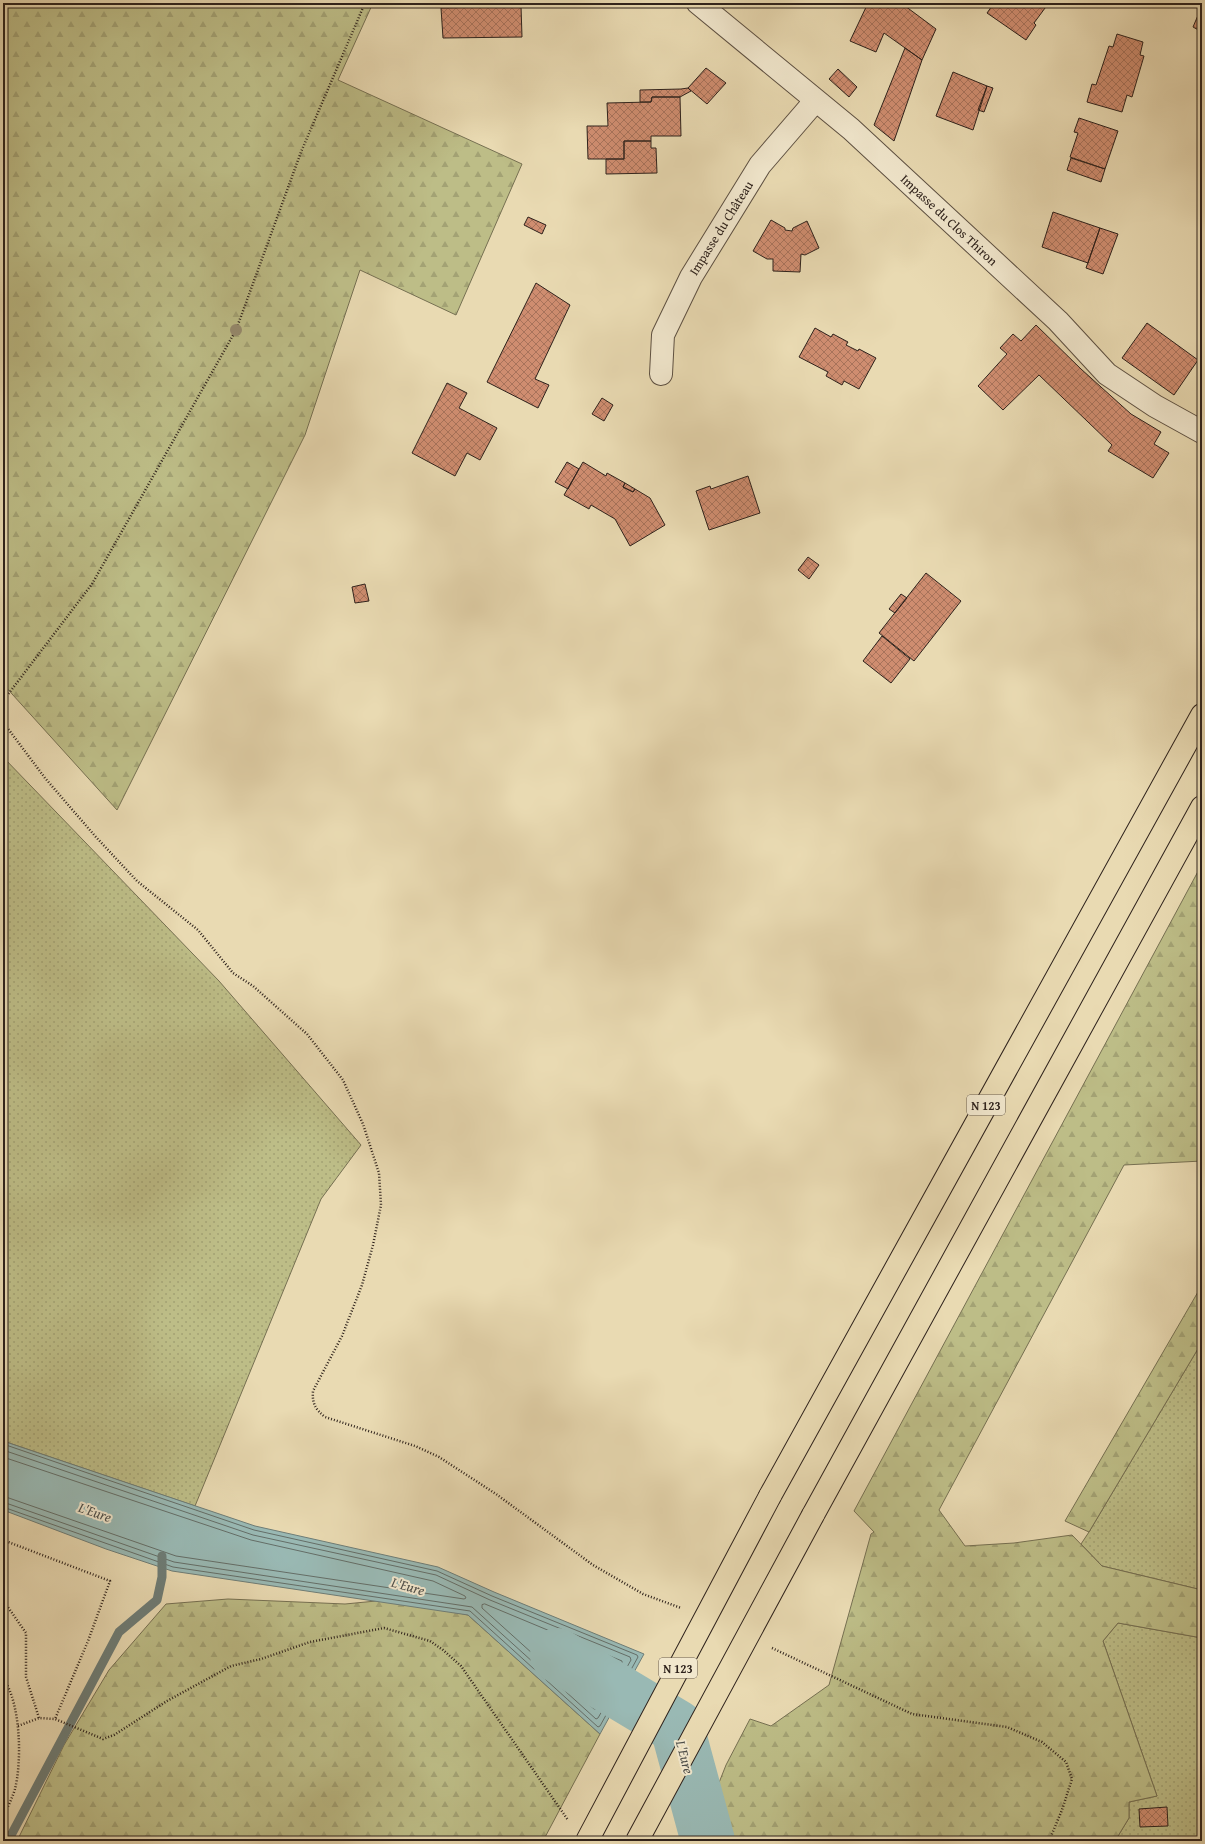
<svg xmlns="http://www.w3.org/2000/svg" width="1205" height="1844" font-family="'Gentium Book Plus',serif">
  <defs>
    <pattern id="grass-dots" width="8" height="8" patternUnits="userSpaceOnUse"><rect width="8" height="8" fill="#bdbd87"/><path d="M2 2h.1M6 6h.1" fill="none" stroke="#a3a274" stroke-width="1.8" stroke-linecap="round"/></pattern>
    <pattern id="forest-firs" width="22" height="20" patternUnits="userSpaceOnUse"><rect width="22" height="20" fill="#bdbd87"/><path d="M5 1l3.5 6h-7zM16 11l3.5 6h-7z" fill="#a3a274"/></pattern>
    <pattern id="building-cross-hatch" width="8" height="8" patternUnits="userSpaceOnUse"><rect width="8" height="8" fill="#cf8d70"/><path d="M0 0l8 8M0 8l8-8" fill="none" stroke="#a8735b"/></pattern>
  </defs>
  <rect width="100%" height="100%" fill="#e9dab2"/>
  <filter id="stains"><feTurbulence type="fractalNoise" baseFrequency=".005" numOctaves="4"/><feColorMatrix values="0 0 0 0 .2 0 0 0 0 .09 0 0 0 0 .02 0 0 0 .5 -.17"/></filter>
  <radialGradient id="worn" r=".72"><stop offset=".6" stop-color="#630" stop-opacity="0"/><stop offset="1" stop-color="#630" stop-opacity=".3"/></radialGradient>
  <path fill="url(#grass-dots)" stroke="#767052" d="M 3,757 L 219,981 L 361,1145 L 321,1199 L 195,1506 L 6,1442 L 3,1439 Z
    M 1202,1342 L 1202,1590 L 1102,1566 L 1081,1544 L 1089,1532 Z
    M 1118,1623 L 1202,1638 L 1202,1841 L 1115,1841 L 1129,1818 L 1129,1802 L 1157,1796 L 1103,1641 Z"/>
  <path fill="url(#forest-firs)" stroke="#767052" d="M 3,3 L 373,3 L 338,80 L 522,164 L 456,315 L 360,270 L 305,435 L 117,810 L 3,684 Z
    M 1202,864 L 1202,1161 L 1124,1165 L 939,1510 L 965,1546 L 1014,1543 L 1072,1535 L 1102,1566 L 1202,1590 L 1202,1638 L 1118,1623 L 1103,1641 L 1157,1796 L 1129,1802 L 1129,1818 L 1115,1841 L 721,1841 L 711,1803 L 726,1765 L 750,1719 L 771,1726 L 829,1685 L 871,1534 L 874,1532 L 854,1511 Z
    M 1202,1285 L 1202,1342 L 1089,1532 L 1065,1521 Z
    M 228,1599 L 345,1604 L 397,1599 L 468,1615 L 600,1734 L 543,1841 L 17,1841 L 64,1745 L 109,1670 L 166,1604 Z"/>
  <path fill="#99b9b4" stroke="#6e7d77" d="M 3,1439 L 6,1442 L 255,1526 L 438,1567 L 494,1592 L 644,1654 L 600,1734 L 468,1615 L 172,1571 L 106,1549 L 3,1510 Z"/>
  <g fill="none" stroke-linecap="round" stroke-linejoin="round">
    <path stroke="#646e68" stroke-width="1" d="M 3,1444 L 254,1530 L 437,1571 L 492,1596 L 637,1655 L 638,1657 L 600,1726 L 598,1727 L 470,1611 L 173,1567 L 3,1507
      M 3,1450 L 253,1535 L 436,1575 L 490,1600 L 630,1657 L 631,1660 L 598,1718 L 596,1719 L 472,1607 L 174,1562 L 3,1502
      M 3,1457 L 251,1540 L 433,1581 L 465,1596 L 466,1598 L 464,1599 L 176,1556 L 3,1496
      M 485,1604 L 622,1661 L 622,1663 L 597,1709 L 594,1709 L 482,1608 L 482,1605 Z"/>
    <path stroke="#6e7d77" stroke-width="9" d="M 8,1841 L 119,1632 L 157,1600 L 162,1577 L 162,1556"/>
    <path stroke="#99b9b4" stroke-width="54" d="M 557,1655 L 677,1727 L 708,1841"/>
  </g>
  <path fill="url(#building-cross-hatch)" stroke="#2e221c" d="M 868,3 L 901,3 L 936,29 L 922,60 L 884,33 L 876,52 L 850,41 Z
    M 994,3 L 1047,3 L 1048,4 L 1034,23 L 1036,25 L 1026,40 L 987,13 Z
    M 521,6 L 522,37 L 443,38 L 441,8 Z
    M 1202,6 L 1202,32 L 1193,27 Z
    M 1117,34 L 1143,42 L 1140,55 L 1144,56 L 1132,97 L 1127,95 L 1122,112 L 1087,102 L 1092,84 L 1096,85 L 1109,46 L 1113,47 Z
    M 905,48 L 922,60 L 894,141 L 874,125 Z
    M 706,68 L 726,83 L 707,104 L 688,88 Z
    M 838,69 L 857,87 L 849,97 L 829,79 Z
    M 953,72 L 987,86 L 973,130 L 936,116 Z
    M 987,86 L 993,88 L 984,112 L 978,110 Z
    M 688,88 L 691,91 L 680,97 L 652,97 L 651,102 L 640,102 L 640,90 L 681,89 Z
    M 652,97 L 680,97 L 681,136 L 651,136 L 651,141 L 624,141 L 624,159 L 588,159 L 587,126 L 608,126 L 607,103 L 651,102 Z
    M 1079,118 L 1118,131 L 1105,169 L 1070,157 L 1078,133 L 1074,132 Z
    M 624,141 L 651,141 L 651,148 L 656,148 L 657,173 L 606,174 L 606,159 L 624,159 Z
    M 1071,158 L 1105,169 L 1101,182 L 1067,170 Z
    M 1053,212 L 1100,228 L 1088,263 L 1042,247 Z
    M 528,217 L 546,225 L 542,234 L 524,225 Z
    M 771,220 L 785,228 L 785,230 L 792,231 L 793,228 L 807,221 L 819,248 L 805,255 L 801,254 L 800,272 L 773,271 L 773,259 L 767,259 L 753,251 Z
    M 1100,228 L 1118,234 L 1103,274 L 1086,268 Z
    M 536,283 L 570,305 L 535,379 L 549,385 L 538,408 L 487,382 Z
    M 1147,323 L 1198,360 L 1174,395 L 1122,358 Z
    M 1036,325 L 1081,369 L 1131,414 L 1161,432 L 1154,444 L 1169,453 L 1153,478 L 1108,451 L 1112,445 L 1039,375 L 1003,410 L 978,386 L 1007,354 L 1000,348 L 1013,334 L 1021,341 Z
    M 815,328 L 831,337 L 833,334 L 848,342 L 846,345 L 858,351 L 859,349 L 876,358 L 859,389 L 844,381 L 842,385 L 826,376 L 828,372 L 799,357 Z
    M 447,383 L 467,393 L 459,408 L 497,428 L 480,460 L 467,453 L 455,476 L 412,453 Z
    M 602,398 L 613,405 L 604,421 L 592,414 Z
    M 567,462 L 579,469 L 568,489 L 555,482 Z
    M 583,462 L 606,476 L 607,473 L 625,483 L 623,487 L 633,492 L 635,489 L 650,498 L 665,525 L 630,546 L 615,519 L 591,505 L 589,509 L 564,495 Z
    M 748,476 L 760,513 L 709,530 L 696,491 L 710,486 L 711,489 Z
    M 625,483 L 635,489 L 633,492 L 623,487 Z
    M 808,557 L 819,565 L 809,579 L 798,570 Z
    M 926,573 L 961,601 L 914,661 L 879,633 Z
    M 365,584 L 369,601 L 355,603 L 352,587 Z
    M 901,594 L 907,598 L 895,613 L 889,609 Z
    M 882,636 L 910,659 L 891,683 L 863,661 Z
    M 1167,1807 L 1168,1826 L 1140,1827 L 1139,1809 Z"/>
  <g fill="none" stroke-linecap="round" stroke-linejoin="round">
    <g stroke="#5d5042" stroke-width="24">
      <path id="minor" d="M 698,3 L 851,129 L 1058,321 L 1107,374 L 1155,406 L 1202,432
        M 661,374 L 663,335 L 691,277 L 760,165 L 816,100"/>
    </g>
    <g stroke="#2e221c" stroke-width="24">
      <path id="major" d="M 770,1496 L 1202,715
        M 813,1515 L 1202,807"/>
    </g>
    <path stroke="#2e221c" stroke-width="2.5" stroke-dasharray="1 2" stroke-linecap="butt" d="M 3,701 L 92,584 L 236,330 L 301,152 L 365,3
      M 3,722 L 45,778 L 95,836 L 137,881 L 198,930 L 233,973 L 253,986 L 307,1034 L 343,1080 L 363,1124 L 379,1173 L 381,1205 L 373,1245 L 362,1285 L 342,1336 L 313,1391 C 312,1403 315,1409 325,1417 L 415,1446 L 439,1457 L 496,1494 L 593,1565 L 643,1594 L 681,1608
      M 3,1540 L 110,1581 L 88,1641 L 55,1719
      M 3,1600 L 26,1633 L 26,1677 L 39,1718
      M 772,1648 L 912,1714 L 1007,1727 L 1042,1742 L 1066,1762 L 1072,1779 L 1062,1810 L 1049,1841
      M 3,1678 C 21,1703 22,1761 15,1789 C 12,1799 7,1808 3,1818
      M 18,1726 L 39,1718 L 55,1719 L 103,1739 L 114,1735 L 167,1701 L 231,1666 L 261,1659 L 310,1642 L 384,1628 L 430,1641 L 443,1650 L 461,1666 L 568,1820"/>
    <use href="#minor" stroke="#f1e7cd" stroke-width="22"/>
    <use href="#major" stroke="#e9dab2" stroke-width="22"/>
    <g stroke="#2e221c" stroke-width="24" stroke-linecap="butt">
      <path id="major-bridge" d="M 587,1841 L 770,1496
        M 637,1841 L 813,1515"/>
    </g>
    <use href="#major-bridge" stroke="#e9dab2" stroke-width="22"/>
  </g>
  <circle fill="#968a6e" cx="236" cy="330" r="6"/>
  <g text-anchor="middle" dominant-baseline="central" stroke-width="4" stroke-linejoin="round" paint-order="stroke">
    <g fill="#f1e7cd" stroke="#685d51" stroke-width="1">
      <rect x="967" y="1095" width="38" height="20" rx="3"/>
      <rect x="659" y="1658" width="38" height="20" rx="3"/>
    </g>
    <g font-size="12" font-weight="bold" fill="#2e221c">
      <text x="986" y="1105">N 123</text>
      <text x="678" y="1668">N 123</text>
    </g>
    <g font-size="13" fill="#2e221c" stroke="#f1e7cd">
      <text transform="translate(949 220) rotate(43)">Impasse du Clos Thiron</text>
      <text transform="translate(721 228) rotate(-58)">Impasse du Château</text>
    </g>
    <g font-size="14" font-style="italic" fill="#4e4f4a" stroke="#f1e7cd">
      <text transform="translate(95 1512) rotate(19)">L'Eure</text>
      <text transform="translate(408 1586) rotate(16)">L'Eure</text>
      <text transform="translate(685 1757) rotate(75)">L'Eure</text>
    </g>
  </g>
  <rect width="1205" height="1844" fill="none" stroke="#e9dab2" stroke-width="16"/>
  <rect x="4" y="4" width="1197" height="1836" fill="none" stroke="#2e221c" stroke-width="2"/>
  <rect x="8" y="8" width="1189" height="1828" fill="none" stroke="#2e221c"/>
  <rect width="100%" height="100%" filter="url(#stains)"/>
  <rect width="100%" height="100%" fill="url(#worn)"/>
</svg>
